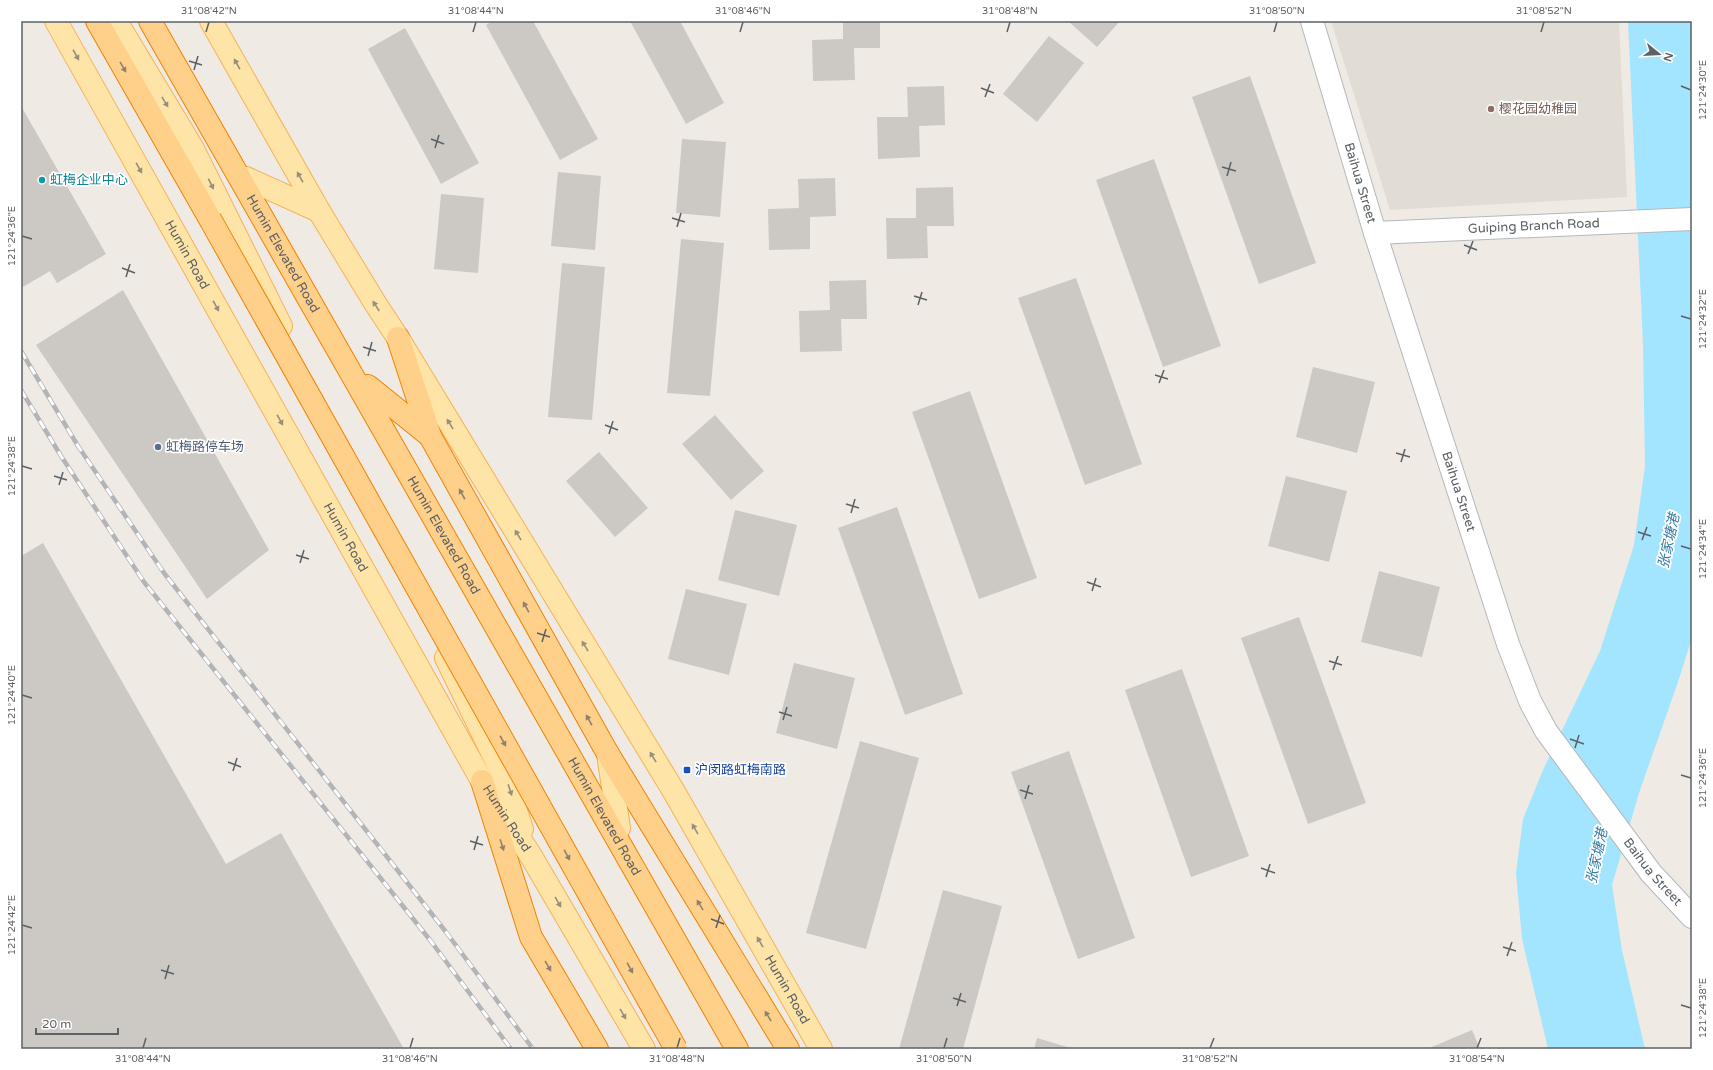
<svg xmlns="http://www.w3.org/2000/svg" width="1713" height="1070" font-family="'Varela Round','Noto Sans SC',sans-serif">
  <rect width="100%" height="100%" fill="#efebe4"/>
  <path fill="#e1dcd4" d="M 1331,21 L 1619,21 L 1627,197 L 1390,210 Z"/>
  <path fill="#a3e5ff" d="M 1628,21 L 1692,21 L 1692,638 L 1677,685 L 1640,790 L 1612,885 L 1622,950 L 1645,1049 L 1548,1049 L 1522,939 L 1516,873 L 1523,819 L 1543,770 L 1600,651 L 1634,545 L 1645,466 L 1643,345 Z"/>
  <path fill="#ccc8c3" d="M 493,21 L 533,21 L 598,139 L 560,160 L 486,25 Z
    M 630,21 L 680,21 L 724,103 L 686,124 Z
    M 843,21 L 880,21 L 880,48 L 854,48 L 855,80 L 813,81 L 812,40 L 843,39 Z
    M 1068,21 L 1120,21 L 1097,47 Z
    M 405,28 L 479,163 L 441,184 L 368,49 Z
    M 1049,36 L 1084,63 L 1037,122 L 1003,94 Z
    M 1250,76 L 1316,263 L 1259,284 L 1192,97 Z
    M 944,86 L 945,125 L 919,126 L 920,157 L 878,159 L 877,117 L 908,117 L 907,87 Z
    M 21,106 L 106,254 L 57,283 L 50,271 L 21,288 Z
    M 682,139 L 726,142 L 720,217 L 676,213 Z
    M 1154,159 L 1221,346 L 1163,367 L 1096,180 Z
    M 558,172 L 601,176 L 595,250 L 551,246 Z
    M 835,178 L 836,216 L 810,217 L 810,249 L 769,250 L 768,209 L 799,208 L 798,179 Z
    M 953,187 L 954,226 L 927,226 L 928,258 L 887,259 L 886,218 L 916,218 L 916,188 Z
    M 441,194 L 484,198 L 478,273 L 434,269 Z
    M 681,239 L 724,243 L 710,396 L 667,393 Z
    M 562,263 L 605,267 L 592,420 L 548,417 Z
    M 1076,278 L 1142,464 L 1085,485 L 1018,298 Z
    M 866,280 L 867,319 L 841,319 L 842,351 L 800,352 L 799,311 L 830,310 L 829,281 Z
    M 123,290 L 269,550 L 207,599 L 36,345 Z
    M 1313,367 L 1375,382 L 1357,453 L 1296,437 Z
    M 970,391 L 1037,578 L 979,599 L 912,412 Z
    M 715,415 L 764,471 L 731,500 L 682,444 Z
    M 599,452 L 648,508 L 615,537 L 566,481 Z
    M 1286,476 L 1347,491 L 1329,562 L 1268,546 Z
    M 897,507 L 963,694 L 905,715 L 838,528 Z
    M 735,510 L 797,525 L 779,596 L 718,580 Z
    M 43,543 L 226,864 L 281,833 L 404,1049 L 21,1049 L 21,556 Z
    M 1379,571 L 1440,587 L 1422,657 L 1361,642 Z
    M 686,589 L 747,604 L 729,675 L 668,659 Z
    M 1299,617 L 1366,803 L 1308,824 L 1241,638 Z
    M 794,663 L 855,678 L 837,749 L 776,733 Z
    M 1182,669 L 1249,856 L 1191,877 L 1125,690 Z
    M 860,741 L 919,758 L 866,949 L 806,933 Z
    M 1069,751 L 1135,938 L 1078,959 L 1011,772 Z
    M 943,890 L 1002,906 L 963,1049 L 899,1049 Z
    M 1472,1030 L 1480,1049 L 1427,1049 Z
    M 1037,1038 L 1074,1049 L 1034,1049 Z"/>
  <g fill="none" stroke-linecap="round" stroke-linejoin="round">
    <g stroke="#b4b8bb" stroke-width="24">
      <g id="minor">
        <path id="s1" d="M 1312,21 L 1375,233 L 1508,644 L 1530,701 L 1546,731 L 1651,873 L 1692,917"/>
        <path id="s2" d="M 1375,233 L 1692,219"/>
      </g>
    </g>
    <g stroke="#f7b155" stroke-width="24">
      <g id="major">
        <path id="s3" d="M 56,21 L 482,781 L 531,856 L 644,1049"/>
        <path d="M 116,21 L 193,149 L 281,326"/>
        <path id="s4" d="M 211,21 L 319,211 L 375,303 L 398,338 L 673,790 L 821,1049"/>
        <path d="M 246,178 L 319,211"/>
        <path d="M 446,658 L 506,781 L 522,829"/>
        <path d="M 608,754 L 619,828"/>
      </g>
    </g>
    <g stroke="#f28200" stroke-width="24">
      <g id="highway">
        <path d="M 97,21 L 210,219"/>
        <path id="s5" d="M 150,21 L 737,1049"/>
        <path d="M 398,338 L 430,436 L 608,754 L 788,1049"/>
        <path d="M 368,386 L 430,436"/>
        <path d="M 482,781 L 531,937 L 597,1049"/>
      </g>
    </g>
    <use href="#minor" stroke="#fff" stroke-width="22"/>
    <use href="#major" stroke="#ffe4a8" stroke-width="22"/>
    <use href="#highway" stroke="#ffd08a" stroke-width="22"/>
    <g stroke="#b3b4b5" stroke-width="4.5">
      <path id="rail" d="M 21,351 L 78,446 L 164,573 L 446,932 L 533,1049
        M 21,390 L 61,456 L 144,582 L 430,940 L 511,1049"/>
    </g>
    <use href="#rail" stroke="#fff" stroke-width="3" stroke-dasharray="9" stroke-linecap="butt"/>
    <g stroke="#f28200" stroke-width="24" stroke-linecap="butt">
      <path id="highway-bridge" d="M 210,219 L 676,1049"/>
    </g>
    <use href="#highway-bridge" stroke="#ffd08a" stroke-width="22"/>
  </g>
  <defs><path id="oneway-solid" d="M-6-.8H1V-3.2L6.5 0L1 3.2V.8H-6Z"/></defs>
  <g fill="#958f7c">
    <use href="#oneway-solid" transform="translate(76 55) rotate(61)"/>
    <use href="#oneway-solid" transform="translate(237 64) rotate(-119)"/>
    <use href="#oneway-solid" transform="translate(165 102) rotate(59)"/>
    <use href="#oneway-solid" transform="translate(139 168) rotate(61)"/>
    <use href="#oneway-solid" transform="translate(300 177) rotate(-119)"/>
    <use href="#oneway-solid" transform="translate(211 184) rotate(64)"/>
    <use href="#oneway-solid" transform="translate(216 306) rotate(61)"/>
    <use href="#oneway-solid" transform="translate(376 306) rotate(-123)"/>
    <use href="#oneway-solid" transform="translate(280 420) rotate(61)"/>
    <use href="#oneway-solid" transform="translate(450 424) rotate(-121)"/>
    <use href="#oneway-solid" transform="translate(518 535) rotate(-121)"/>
    <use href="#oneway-solid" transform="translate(585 646) rotate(-121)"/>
    <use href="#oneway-solid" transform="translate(653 757) rotate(-121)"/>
    <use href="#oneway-solid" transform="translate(510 790) rotate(72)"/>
    <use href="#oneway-solid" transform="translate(695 829) rotate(-120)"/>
    <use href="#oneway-solid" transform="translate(558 902) rotate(60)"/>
    <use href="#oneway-solid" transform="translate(760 942) rotate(-120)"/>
    <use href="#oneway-solid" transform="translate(623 1014) rotate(60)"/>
  </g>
  <g fill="#8d8270">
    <use href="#oneway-solid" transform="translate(123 67) rotate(60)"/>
    <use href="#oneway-solid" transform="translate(462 494) rotate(-119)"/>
    <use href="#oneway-solid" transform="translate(526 607) rotate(-119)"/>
    <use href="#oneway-solid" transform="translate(589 720) rotate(-119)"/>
    <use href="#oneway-solid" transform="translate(503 741) rotate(61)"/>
    <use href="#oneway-solid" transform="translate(502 845) rotate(72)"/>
    <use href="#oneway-solid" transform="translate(567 855) rotate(61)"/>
    <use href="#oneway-solid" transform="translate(700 905) rotate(-121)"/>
    <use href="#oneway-solid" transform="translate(548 966) rotate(60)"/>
    <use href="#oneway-solid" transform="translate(630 968) rotate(61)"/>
    <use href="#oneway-solid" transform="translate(768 1016) rotate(-121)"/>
  </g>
  <path fill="none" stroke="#5c6165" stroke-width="1.5" d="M 206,32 L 209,22M 473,32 L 476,22M 740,32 L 743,22M 1007,32 L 1010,22M 1274,32 L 1277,22M 1541,32 L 1544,22M 189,61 L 202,65M 194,70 L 198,56M 1681,86 L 1691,90M 981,88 L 994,93M 985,97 L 990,84M 431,139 L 444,144M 435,148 L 439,135M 1222,167 L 1236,171M 1227,176 L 1231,162M 672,218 L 685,222M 677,227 L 681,213M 22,236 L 32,239M 1464,245 L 1477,250M 1468,254 L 1473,241M 122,268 L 135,273M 126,277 L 130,264M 914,296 L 927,300M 918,305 L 922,292M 1681,316 L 1691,319M 363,347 L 376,351M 368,356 L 372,342M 1155,375 L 1168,379M 1159,383 L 1164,370M 605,425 L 618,430M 609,434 L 613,421M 1396,453 L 1410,457M 1401,462 L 1405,449M 22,466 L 32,469M 54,476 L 67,480M 59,485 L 63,472M 846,504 L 859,508M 851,513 L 855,499M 1638,532 L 1651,536M 1642,540 L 1647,527M 1681,546 L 1691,549M 296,555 L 309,559M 300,563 L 304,550M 1087,582 L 1101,587M 1092,591 L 1096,578M 537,633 L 550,637M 542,642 L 546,629M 1329,661 L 1342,665M 1333,670 L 1338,656M 22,695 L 32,698M 779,712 L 792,716M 783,720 L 787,707M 1570,739 L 1584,744M 1575,748 L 1579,735M 228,762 L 241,767M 233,771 L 237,758M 1681,775 L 1691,778M 1020,790 L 1033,794M 1025,799 L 1029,785M 470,841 L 483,845M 474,850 L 478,836M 1261,868 L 1275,873M 1266,877 L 1270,864M 711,919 L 724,924M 22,925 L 32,928M 716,928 L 720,915M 1503,947 L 1516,951M 1507,956 L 1512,942M 161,970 L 174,974M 165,979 L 169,965M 953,998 L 966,1002M 1681,1005 L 1691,1008M 957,1006 L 961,993M 143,1048 L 146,1038M 410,1048 L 413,1038M 677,1048 L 680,1038M 944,1048 L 947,1038M 1210,1048 L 1214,1038M 1477,1048 L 1481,1038"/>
  <circle fill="#8d6e63" stroke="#fff" stroke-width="1.5" cx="1491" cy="109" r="4"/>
  <circle fill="#0f9aa8" stroke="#fff" stroke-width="1.5" cx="42" cy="180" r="4"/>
  <circle fill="#5c6f8a" stroke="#fff" stroke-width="1.5" cx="158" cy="447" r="4"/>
  <rect fill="#1a4fb4" stroke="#fff" stroke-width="1.5" x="683" y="766" width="8" height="8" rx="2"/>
  <g text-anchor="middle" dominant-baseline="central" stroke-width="3.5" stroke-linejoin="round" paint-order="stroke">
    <g font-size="13" fill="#785e54" stroke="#fff" text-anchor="start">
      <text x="1499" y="109">樱花园幼稚园</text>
    </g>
    <g font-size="13" fill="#0d838f" stroke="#fff" text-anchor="start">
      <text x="50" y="180">虹梅企业中心</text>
    </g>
    <g font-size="13" fill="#5c6165" stroke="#fff">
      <text stroke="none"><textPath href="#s1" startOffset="169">Baihua Street</textPath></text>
      <text stroke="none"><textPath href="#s2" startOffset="159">Guiping Branch Road</textPath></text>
      <text stroke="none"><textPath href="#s5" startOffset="268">Humin Elevated Road</textPath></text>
      <text stroke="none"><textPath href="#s3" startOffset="268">Humin Road</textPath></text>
      <text stroke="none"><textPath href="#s1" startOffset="493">Baihua Street</textPath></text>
      <text stroke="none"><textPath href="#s5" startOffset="592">Humin Elevated Road</textPath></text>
      <text stroke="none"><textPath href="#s3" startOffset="592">Humin Road</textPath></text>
      <text stroke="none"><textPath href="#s5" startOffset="916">Humin Elevated Road</textPath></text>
      <text stroke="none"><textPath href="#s3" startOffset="916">Humin Road</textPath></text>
      <text stroke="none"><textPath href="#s1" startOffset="925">Baihua Street</textPath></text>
      <text stroke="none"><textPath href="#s4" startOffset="1127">Humin Road</textPath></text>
    </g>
    <g font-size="13" fill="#4e5e75" stroke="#fff" text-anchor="start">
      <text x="166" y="447">虹梅路停车场</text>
    </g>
    <g font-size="13" fill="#164399" stroke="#fff" text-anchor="start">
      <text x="695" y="770">沪闵路虹梅南路</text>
    </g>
    <g font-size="14" font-style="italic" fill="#377ca3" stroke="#fff">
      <text transform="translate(1669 541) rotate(-78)">张家塘港</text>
      <text transform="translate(1597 856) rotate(-78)">张家塘港</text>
    </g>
  </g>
  <rect width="1713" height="1070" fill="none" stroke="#ffffff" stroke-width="44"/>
  <g transform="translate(1659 54) rotate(108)" stroke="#ffffff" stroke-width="3" paint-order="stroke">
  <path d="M0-3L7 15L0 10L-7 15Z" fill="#5c6165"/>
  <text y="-6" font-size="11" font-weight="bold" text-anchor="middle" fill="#5c6165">N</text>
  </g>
  <path d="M36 1028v6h82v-6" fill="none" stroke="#5c6165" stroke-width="2"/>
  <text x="42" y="1028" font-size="12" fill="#5c6165" stroke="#ffffff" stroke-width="3" paint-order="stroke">20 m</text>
  <rect x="22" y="22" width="1669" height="1026" fill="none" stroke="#5c6165" stroke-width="1.5"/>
  <g font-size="10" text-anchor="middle" fill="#5c6165">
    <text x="209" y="14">31°08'42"N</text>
    <text x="476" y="14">31°08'44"N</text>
    <text x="743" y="14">31°08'46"N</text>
    <text x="1010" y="14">31°08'48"N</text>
    <text x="1277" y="14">31°08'50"N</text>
    <text x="1544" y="14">31°08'52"N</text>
    <text transform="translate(1702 90) rotate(-90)" y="4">121°24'30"E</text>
    <text transform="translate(11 236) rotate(-90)" y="4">121°24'36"E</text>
    <text transform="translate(1702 319) rotate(-90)" y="4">121°24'32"E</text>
    <text transform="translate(11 466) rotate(-90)" y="4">121°24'38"E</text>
    <text transform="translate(1702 549) rotate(-90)" y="4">121°24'34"E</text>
    <text transform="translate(11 695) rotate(-90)" y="4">121°24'40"E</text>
    <text transform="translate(1702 778) rotate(-90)" y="4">121°24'36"E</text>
    <text transform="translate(11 925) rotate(-90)" y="4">121°24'42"E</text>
    <text transform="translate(1702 1008) rotate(-90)" y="4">121°24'38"E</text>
    <text x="143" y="1062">31°08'44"N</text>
    <text x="410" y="1062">31°08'46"N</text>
    <text x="677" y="1062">31°08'48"N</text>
    <text x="944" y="1062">31°08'50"N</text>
    <text x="1210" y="1062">31°08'52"N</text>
    <text x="1477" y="1062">31°08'54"N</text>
  </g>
</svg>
